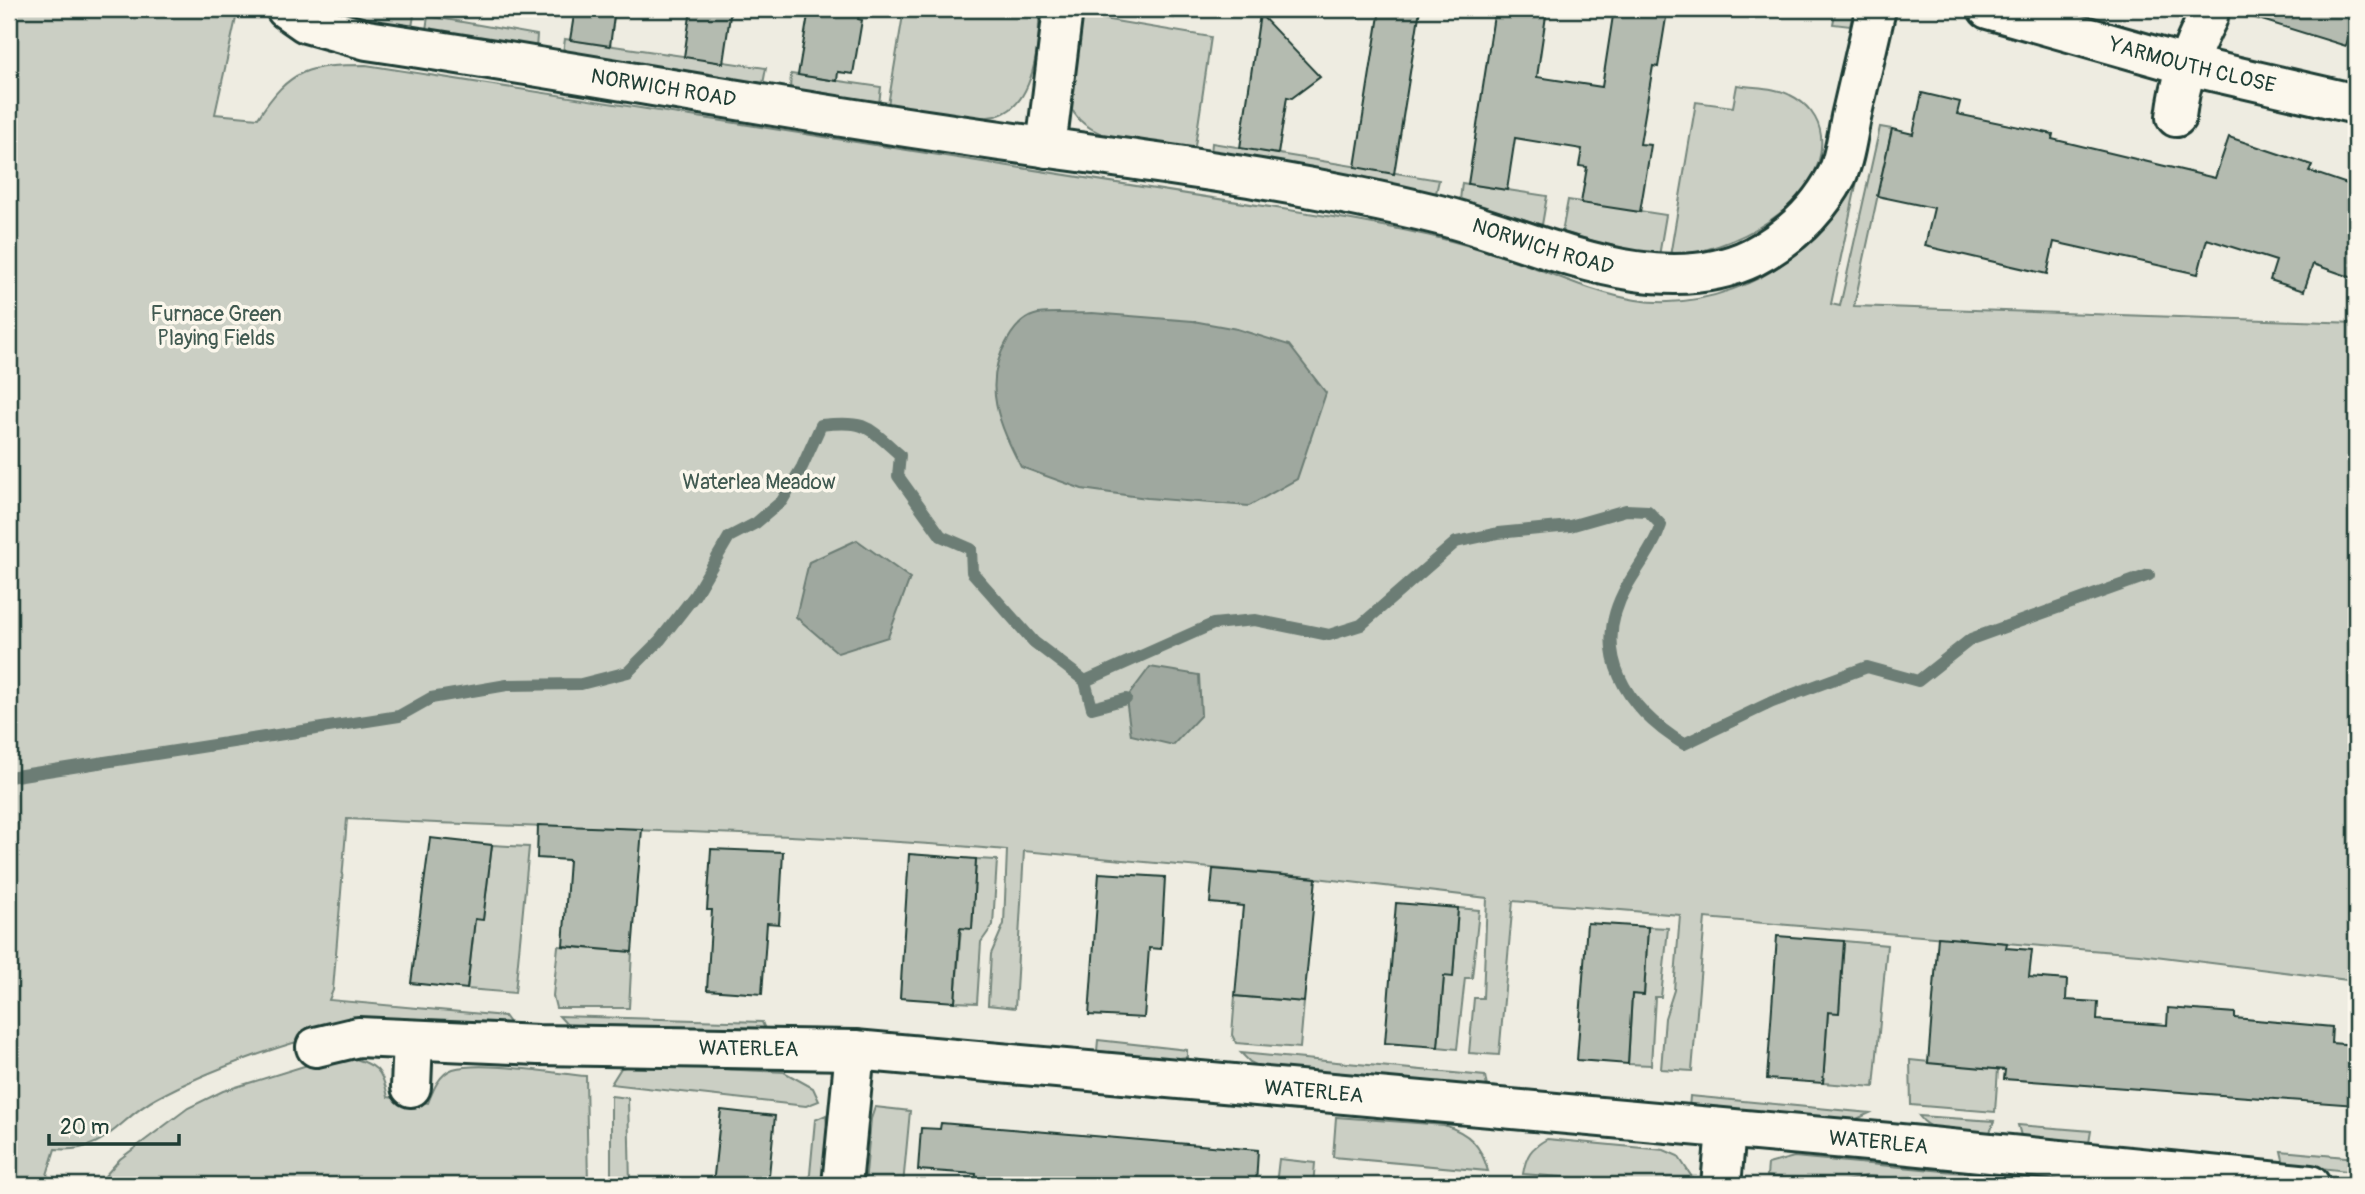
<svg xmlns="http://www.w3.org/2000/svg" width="2365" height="1194" font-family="Pangolin,sans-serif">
  <rect width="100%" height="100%" fill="#eeece1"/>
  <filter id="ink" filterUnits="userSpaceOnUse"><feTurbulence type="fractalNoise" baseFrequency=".0143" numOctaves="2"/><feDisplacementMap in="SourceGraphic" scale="14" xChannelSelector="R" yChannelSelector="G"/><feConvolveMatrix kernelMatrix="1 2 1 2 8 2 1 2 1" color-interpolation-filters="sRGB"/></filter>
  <g filter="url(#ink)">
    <path fill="#cbcfc4" stroke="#75867c" stroke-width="2" d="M 9,9 L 238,9 L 215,114 L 258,118 C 290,68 309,65 366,65 L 1346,219 C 1402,229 1456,240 1510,259 C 1552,273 1592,293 1636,300 C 1698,310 1772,283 1814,236 C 1829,220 1840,198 1853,179 L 1857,181 L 1831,304 L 1840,306 L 1880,127 L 1892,129 L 1854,306 L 2356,323 L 2356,981 L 2139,954 L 1705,918 L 1692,1071 L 1661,1069 L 1665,1018 L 1674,990 L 1680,915 L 1513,901 L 1499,1055 L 1469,1053 L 1474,998 L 1483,998 L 1487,898 L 1299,876 L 1024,851 L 1015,1008 L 988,1005 L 991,954 L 1004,924 L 1007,850 C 787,831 567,830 347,819 L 333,990 L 329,1000 L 504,1016 L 510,1024 L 493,1029 L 353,1017 L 350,1029 C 294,1039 208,1070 157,1098 C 117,1119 107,1154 55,1149 L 47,1175 L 58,1185 L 9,1185 Z
      M 320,9 L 415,9 L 412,27 L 348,18 Z
      M 904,9 L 1039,9 C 1040,41 1035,108 995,116 C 962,122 921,109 888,105 Z
      M 1115,9 L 1175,9 L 1174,18 Z
      M 1836,9 L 1854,9 L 1850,26 L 1833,24 Z
      M 1079,15 L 1211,37 L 1194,153 C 1160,147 1070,143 1069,96 C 1068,69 1075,41 1079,15 Z
      M 428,16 L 537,35 L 536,49 L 426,30 Z
      M 565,39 L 766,68 L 763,84 L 563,53 Z
      M 791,74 L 881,87 L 879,104 L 790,89 Z
      M 1737,85 C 1754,88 1776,87 1790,95 C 1807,103 1819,118 1821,136 C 1828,205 1727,253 1670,256 L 1696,102 L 1733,107 Z
      M 1212,143 L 1439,180 L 1436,193 L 1211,154 Z
      M 1462,183 L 1547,196 L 1542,225 L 1460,200 Z
      M 1568,200 L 1666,215 L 1659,256 L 1644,256 L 1562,232 Z
      M 492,845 L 529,847 L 515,993 L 467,989 L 475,919 L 483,919 Z
      M 976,859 L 997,860 L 993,925 L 981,942 L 977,1003 L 955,1002 L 961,928 L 972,928 Z
      M 1458,908 L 1479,910 L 1472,978 L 1465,978 L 1457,1049 L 1438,1047 L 1444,976 L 1453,976 Z
      M 1648,927 L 1668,928 L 1661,997 L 1655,997 L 1651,1065 L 1628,1064 L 1632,994 L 1644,995 Z
      M 1844,941 L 1887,945 L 1874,1087 L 1823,1083 L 1828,1012 L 1839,1013 Z
      M 558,946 L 632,952 L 629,1008 L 556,1008 L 553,996 Z
      M 1235,996 L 1304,1002 L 1300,1048 L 1236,1043 L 1232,1035 Z
      M 559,1016 L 762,1022 L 765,1029 L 570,1028 Z
      M 1098,1040 L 1187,1050 L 1187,1057 L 1172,1059 L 1097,1051 Z
      M 1241,1053 L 1485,1076 L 1487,1087 L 1264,1069 L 1250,1062 Z
      M 350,1057 C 377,1066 382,1068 388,1097 L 428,1103 C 433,1090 439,1074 453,1069 C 482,1061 553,1073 586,1076 L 588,1185 L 97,1185 L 120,1159 L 188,1108 L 223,1091 L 314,1063 Z
      M 1910,1060 L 1998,1069 L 1995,1112 L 1911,1105 Z
      M 635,1065 L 784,1072 L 813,1088 L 819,1101 L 806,1106 L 611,1084 L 621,1068 Z
      M 611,1096 L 628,1098 L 630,1185 L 611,1185 Z
      M 1690,1096 L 1870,1113 L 1850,1122 L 1689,1109 Z
      M 875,1107 L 910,1111 L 903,1185 L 865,1185 L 871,1119 Z
      M 826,1115 L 828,1140 L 824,1185 L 809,1185 L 815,1120 Z
      M 1919,1116 L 1994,1121 L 1989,1135 C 1967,1133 1933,1136 1919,1116 Z
      M 1336,1117 L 1444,1125 C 1469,1133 1481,1145 1488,1171 L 1333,1157 Z
      M 2018,1125 L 2091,1131 L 2089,1143 L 2022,1139 Z
      M 1547,1139 L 1664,1150 L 1678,1156 L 1694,1180 L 1665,1185 L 1523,1174 C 1526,1155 1531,1148 1547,1139 Z
      M 2281,1151 L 2356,1158 L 2356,1172 L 2284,1164 Z
      M 1794,1157 L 2092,1185 L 1970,1185 L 1867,1176 L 1834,1184 L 1767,1176 L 1768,1164 Z
      M 1279,1159 L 1315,1163 L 1313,1185 L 1276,1185 Z"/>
    <path fill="#9fa89f" stroke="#6c7d74" stroke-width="2" d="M 1092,313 L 1193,321 L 1237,329 L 1289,345 L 1326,393 L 1297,479 L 1249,506 L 1147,498 L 1082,489 L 1021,467 C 1000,426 981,385 1007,341 C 1014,328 1023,317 1038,314 C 1055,312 1074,314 1092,313 Z
      M 857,540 L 910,578 L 888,637 L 838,653 L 796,617 L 809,562 Z
      M 1150,667 L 1199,675 L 1201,715 L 1173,745 L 1131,735 L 1126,699 Z"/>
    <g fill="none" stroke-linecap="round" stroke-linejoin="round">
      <path stroke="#6c7d74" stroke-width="12" d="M 1085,681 L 1213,624 L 1255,620 L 1329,635 L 1361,625 L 1456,542 L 1498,533 L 1570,526 L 1626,510 L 1648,511 L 1661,525 C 1653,549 1639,565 1627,586 C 1589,652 1626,709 1684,744 L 1772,702 L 1867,667 L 1918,681 L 1971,639 L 2149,575
        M 9,777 L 399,716 L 431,698 L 507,685 L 581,684 L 628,672 L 660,640 L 695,595 L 729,537 L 756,523 L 782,501 L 802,467 L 821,425 C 866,420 867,426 900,455 L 898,476 L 941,536 L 971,549 L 972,572 L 1034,642 L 1085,681 L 1092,708 L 1126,699"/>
    </g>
    <path fill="#b4bbb0" stroke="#1f3d34" stroke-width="2" d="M 575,9 L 615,9 L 610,46 L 570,40 Z
      M 691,9 L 731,9 L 723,63 L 684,57 Z
      M 809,9 L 860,9 L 858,19 L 862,20 L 853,74 L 838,72 L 837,81 L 798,75 Z
      M 1380,9 L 1420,9 L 1394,174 L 1355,167 Z
      M 1495,9 L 1547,9 L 1537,77 L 1602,87 L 1614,9 L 1667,12 L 1658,67 L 1653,66 L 1640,144 L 1651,145 L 1640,212 L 1581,203 L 1587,167 L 1579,166 L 1582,149 L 1515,138 L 1507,190 L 1468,184 Z
      M 2253,9 L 2356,9 L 2356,12 L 2346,46 L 2252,17 Z
      M 1260,14 L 1320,77 L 1292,98 L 1287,97 L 1278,154 L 1240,148 Z
      M 1922,93 L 1960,102 L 1957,114 L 2053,134 L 2052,139 L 2215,178 L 2229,137 L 2312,165 L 2309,171 L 2356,187 L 2356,279 L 2313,264 L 2304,291 L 2270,280 L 2276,261 L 2207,239 L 2198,274 L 2054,242 L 2047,274 L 1925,246 L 1934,208 L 1877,196 L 1892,129 L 1913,134 Z
      M 538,825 L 642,829 L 632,952 L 563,946 L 569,860 L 537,858 Z
      M 430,838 L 492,845 L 483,920 L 475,919 L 467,989 L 411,983 Z
      M 711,849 L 783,852 L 779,924 L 767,923 L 762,994 L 707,990 L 712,910 L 707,910 Z
      M 909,854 L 976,859 L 972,929 L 960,928 L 955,1002 L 900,998 Z
      M 1213,869 L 1316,878 L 1304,1002 L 1235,996 L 1243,906 L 1210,903 Z
      M 1099,873 L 1165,877 L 1161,949 L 1149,948 L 1144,1018 L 1089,1015 Z
      M 1396,903 L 1458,908 L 1453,977 L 1444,976 L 1438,1047 L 1385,1043 Z
      M 1587,923 L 1648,927 L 1644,995 L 1632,994 L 1628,1064 L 1577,1060 Z
      M 1777,936 L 1844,941 L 1839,1013 L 1828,1012 L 1823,1083 L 1767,1079 Z
      M 1938,937 L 2007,943 L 2006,948 L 2032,950 L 2029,977 L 2067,980 L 2066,1000 L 2098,1002 L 2097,1020 L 2167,1025 L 2168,1008 L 2235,1013 L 2235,1018 L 2332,1027 L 2331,1043 L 2356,1045 L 2356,1105 L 2004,1079 L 2005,1070 L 1928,1063 Z
      M 721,1110 L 775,1116 L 768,1185 L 713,1185 Z
      M 941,1123 L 1258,1150 L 1256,1185 L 1092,1185 L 1048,1181 L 1048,1185 L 975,1185 L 976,1174 L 918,1170 L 921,1128 L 940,1129 Z"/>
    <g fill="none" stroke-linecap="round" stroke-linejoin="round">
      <g stroke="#1f3d34" stroke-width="44">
        <g id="minor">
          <path id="s1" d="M 286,9 L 306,23 L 367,40 C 556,68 744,103 933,131 C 1101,157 1273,174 1439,215 C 1535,239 1656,305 1753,257 C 1788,239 1818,211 1837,175 C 1845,158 1847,136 1851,117 C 1859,81 1868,45 1876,9"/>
          <path id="s2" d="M 1988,9 L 2186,65 L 2356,104"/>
          <path d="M 2176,117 C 2180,81 2191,49 2208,17"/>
          <path d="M 1046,148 L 1063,9"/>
          <path id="s3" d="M 316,1047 L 358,1037 L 538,1045 L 855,1050 L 1890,1143 L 2310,1185"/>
          <path d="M 411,1087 L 413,1040"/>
          <path d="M 842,1185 L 855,1050"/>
          <path d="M 1721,1185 L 1726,1130"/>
        </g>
      </g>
      <use href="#minor" stroke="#fbf7ec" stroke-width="38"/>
    </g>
  </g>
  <g text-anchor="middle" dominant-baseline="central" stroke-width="7" stroke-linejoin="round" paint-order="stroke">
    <g font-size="21" fill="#1f3d34" stroke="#fbf7ec">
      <text stroke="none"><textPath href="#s2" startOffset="212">YARMOUTH CLOSE</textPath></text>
      <text stroke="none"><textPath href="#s1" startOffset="388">NORWICH ROAD</textPath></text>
      <text stroke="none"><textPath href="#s1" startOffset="1283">NORWICH ROAD</textPath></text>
      <text stroke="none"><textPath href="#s3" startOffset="434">WATERLEA</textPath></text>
      <text stroke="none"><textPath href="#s3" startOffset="1001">WATERLEA</textPath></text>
      <text stroke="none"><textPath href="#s3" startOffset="1568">WATERLEA</textPath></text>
    </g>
    <g font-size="21" fill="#415a51" stroke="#fbf7ec">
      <text x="216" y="314">Furnace Green<tspan x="216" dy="24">Playing Fields</tspan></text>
      <text x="759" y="482">Waterlea Meadow</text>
    </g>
  </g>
  <rect width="2365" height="1194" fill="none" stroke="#fbf7ec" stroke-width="35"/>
  <rect x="18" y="18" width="2330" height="1159" fill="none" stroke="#1f3d34" stroke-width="2.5" filter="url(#ink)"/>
  <path d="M49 1134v10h130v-10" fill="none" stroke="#1f3d34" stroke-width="3.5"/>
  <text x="60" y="1134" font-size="21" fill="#1f3d34" stroke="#fbf7ec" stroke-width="5" paint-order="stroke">20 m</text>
</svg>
